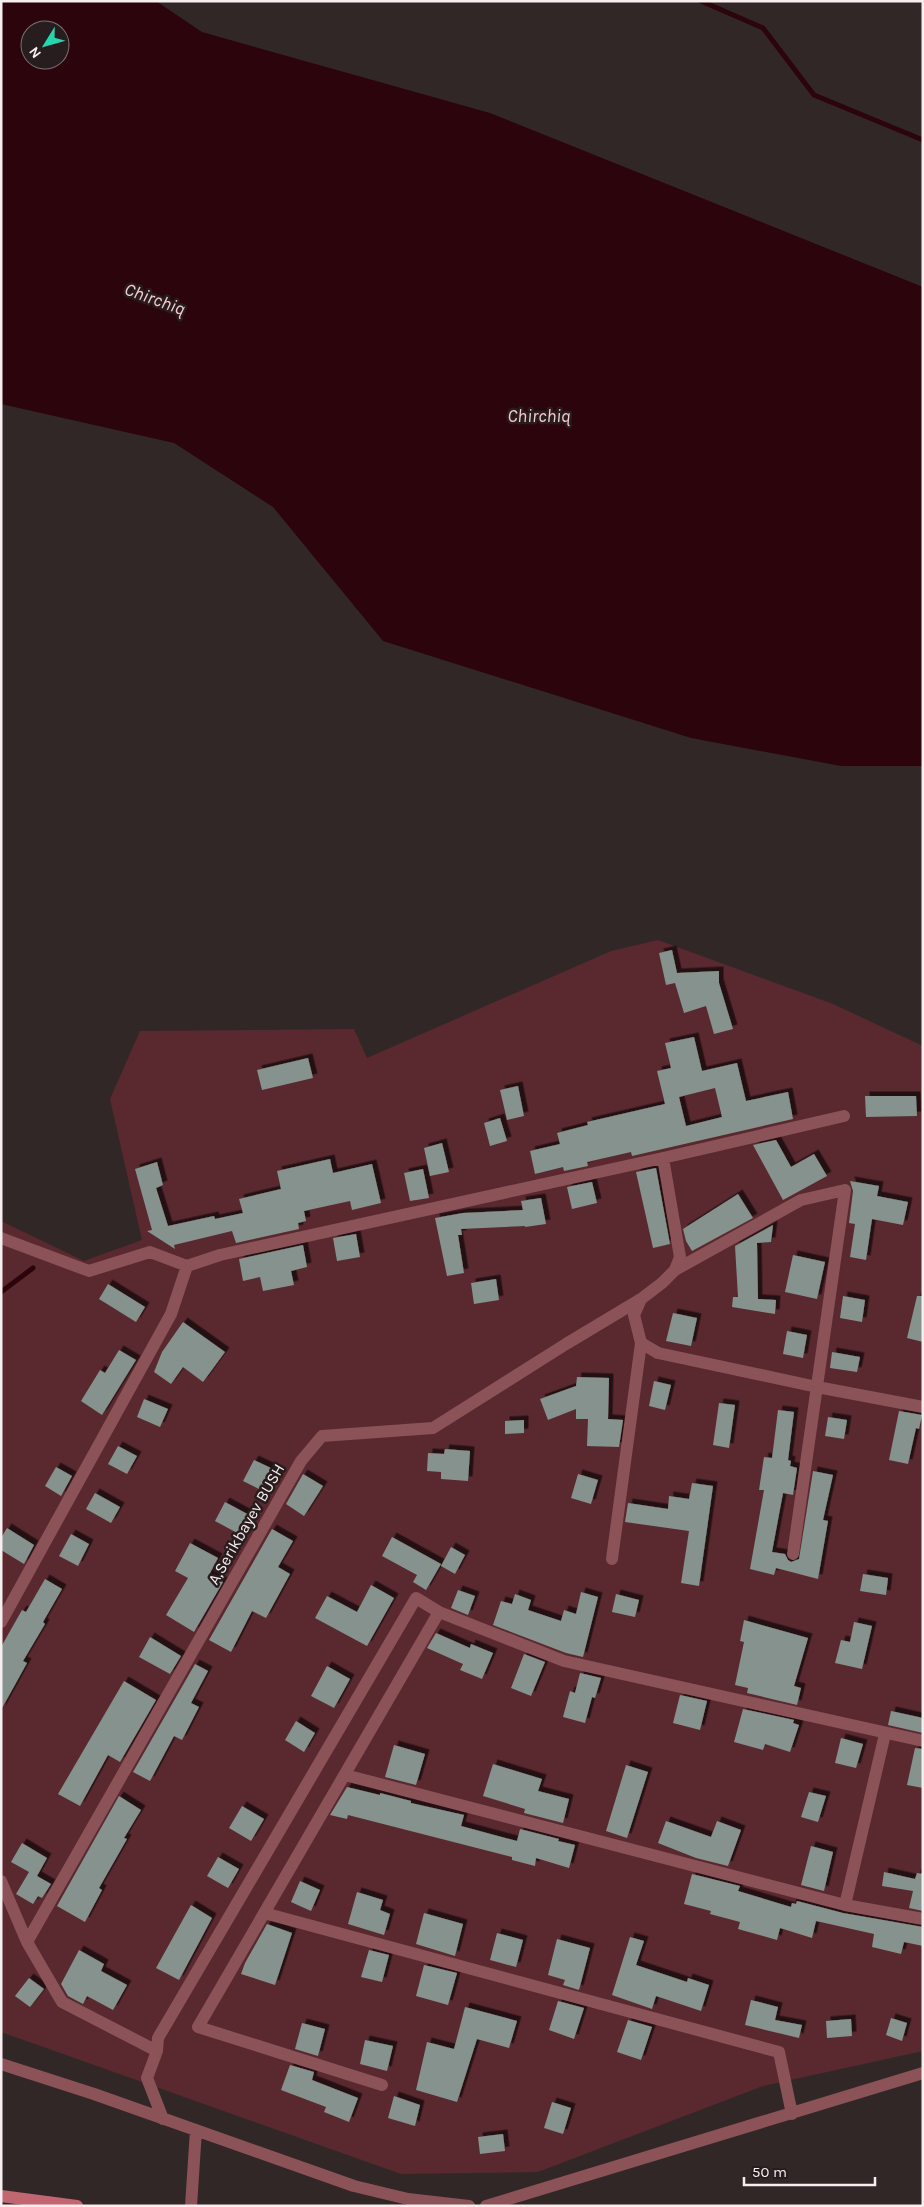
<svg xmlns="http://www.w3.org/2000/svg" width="924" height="2207" font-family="Karla,sans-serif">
  <defs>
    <filter id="shadow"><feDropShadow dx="4.5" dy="-4.5" stdDeviation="0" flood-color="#0009"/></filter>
  </defs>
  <rect width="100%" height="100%" fill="#322727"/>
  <path fill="#59292f" d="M 658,940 L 833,1004 L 923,1046 L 923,2051 L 763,2086 L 538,2172 L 401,2174 L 1,2032 L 1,1221 L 84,1261 L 142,1240 L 110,1099 L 140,1031 L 354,1029 L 367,1058 L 611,951 Z"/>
  <path fill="#2b040c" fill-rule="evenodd" d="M 1,1 L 156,1 L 202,32 L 490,113 L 923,287 L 923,766 L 841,766 L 691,738 L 383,641 L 273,507 L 174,443 L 1,404 ZM 30,30 L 60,30 L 60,60 L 30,60 Z"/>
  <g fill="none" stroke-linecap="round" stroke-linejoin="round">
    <path stroke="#2b040c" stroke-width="5" d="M 701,1 L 763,28 L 814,95 L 923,140
      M 1,1292 L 33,1268"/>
  </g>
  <path fill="#85928d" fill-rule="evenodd" filter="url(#shadow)" d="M 672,950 L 677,973 L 719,971 L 719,983 L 733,1029 L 714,1034 L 706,1006 L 684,1013 L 675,983 L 666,985 L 659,953 Z
    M 694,1037 L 702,1071 L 737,1063 L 746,1101 L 788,1092 L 793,1119 L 632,1156 L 631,1152 L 587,1162 L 588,1166 L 564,1171 L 563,1167 L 535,1174 L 530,1151 L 560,1144 L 557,1133 L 588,1125 L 587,1122 L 665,1104 L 657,1071 L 671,1068 L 665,1043 ZM 715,1088 L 722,1117 L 686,1126 L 679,1097 Z
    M 308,1058 L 313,1078 L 262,1090 L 257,1070 Z
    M 518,1086 L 524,1116 L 507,1120 L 500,1090 Z
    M 865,1096 L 916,1096 L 917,1116 L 866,1117 Z
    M 500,1118 L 507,1141 L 490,1146 L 484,1123 Z
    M 776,1140 L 791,1167 L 814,1154 L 827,1176 L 783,1200 L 753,1145 Z
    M 442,1143 L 449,1172 L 430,1176 L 424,1148 Z
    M 330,1159 L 333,1173 L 372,1164 L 381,1203 L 352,1210 L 350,1201 L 304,1211 L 306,1221 L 298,1223 L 299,1229 L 236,1243 L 232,1231 L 174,1245 L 175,1249 L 147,1231 L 152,1230 L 135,1169 L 157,1162 L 163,1185 L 156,1188 L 168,1226 L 214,1216 L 215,1219 L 243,1213 L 239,1199 L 281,1189 L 277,1171 Z
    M 656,1168 L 670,1244 L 653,1248 L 636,1172 Z
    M 423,1169 L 429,1198 L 410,1201 L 404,1173 Z
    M 850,1181 L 879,1186 L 877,1196 L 908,1202 L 903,1225 L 872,1219 L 866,1260 L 850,1257 L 855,1224 L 849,1223 L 853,1191 Z
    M 592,1182 L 597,1203 L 572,1209 L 567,1187 Z
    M 738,1194 L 753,1218 L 692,1251 L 686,1241 L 683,1229 Z
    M 541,1198 L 546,1224 L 525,1227 L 525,1226 L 461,1229 L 462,1235 L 458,1235 L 464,1273 L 447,1276 L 435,1218 L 463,1213 L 523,1210 L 521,1201 Z
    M 773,1225 L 771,1242 L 757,1243 L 758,1299 L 776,1300 L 775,1314 L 732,1307 L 733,1297 L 738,1297 L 735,1246 Z
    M 356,1234 L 360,1257 L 337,1261 L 333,1238 Z
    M 303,1245 L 307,1267 L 291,1271 L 294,1285 L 263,1291 L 260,1277 L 243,1281 L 239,1259 Z
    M 793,1255 L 825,1262 L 817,1299 L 785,1292 Z
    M 496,1279 L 499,1300 L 474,1304 L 471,1283 Z
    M 108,1284 L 145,1307 L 136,1322 L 99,1299 Z
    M 843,1296 L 865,1300 L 862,1322 L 840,1318 Z
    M 917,1296 L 923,1296 L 923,1342 L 907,1338 Z
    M 673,1313 L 697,1318 L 691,1346 L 666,1341 Z
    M 183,1322 L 225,1352 L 203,1382 L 183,1367 L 171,1384 L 154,1372 L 162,1352 Z
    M 787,1331 L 807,1335 L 803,1358 L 783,1354 Z
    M 119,1350 L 136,1360 L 102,1415 L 81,1401 L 100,1370 L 105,1373 Z
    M 832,1352 L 860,1357 L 857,1372 L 830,1368 Z
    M 577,1377 L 609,1378 L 608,1419 L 623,1420 L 619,1447 L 587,1446 L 588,1419 L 576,1419 L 576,1409 L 548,1420 L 540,1399 L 576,1386 Z
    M 654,1381 L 671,1385 L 665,1410 L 649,1406 Z
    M 144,1399 L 168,1409 L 160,1427 L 137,1417 Z
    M 719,1403 L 735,1405 L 729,1448 L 713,1445 Z
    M 778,1410 L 794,1412 L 788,1460 L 791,1461 L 790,1466 L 797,1468 L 793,1495 L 783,1493 L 772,1552 L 785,1554 L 788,1560 L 791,1562 L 799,1559 L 813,1471 L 833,1475 L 823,1520 L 828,1521 L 818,1579 L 776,1568 L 774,1575 L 750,1569 L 764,1490 L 759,1490 L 764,1457 L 772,1458 Z
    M 899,1411 L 922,1415 L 919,1429 L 916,1428 L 908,1464 L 889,1460 Z
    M 828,1417 L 847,1420 L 844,1439 L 825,1436 Z
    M 524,1420 L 524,1433 L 505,1434 L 505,1421 Z
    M 118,1446 L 137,1456 L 127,1474 L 108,1464 Z
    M 445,1449 L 470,1451 L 468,1481 L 441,1479 L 441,1472 L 427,1471 L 428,1453 L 444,1454 Z
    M 254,1460 L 273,1469 L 263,1491 L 243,1481 Z
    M 56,1467 L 72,1476 L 61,1496 L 45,1486 Z
    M 303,1474 L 323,1486 L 304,1516 L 286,1504 Z
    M 578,1474 L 598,1480 L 591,1504 L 571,1498 Z
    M 692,1483 L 713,1486 L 699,1586 L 681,1583 L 689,1531 L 625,1522 L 628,1503 L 668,1509 L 669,1496 L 689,1499 Z
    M 95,1493 L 120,1507 L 111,1523 L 86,1509 Z
    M 225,1502 L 251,1516 L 241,1535 L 215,1521 Z
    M 7,1528 L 34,1545 L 24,1564 L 1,1550 L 1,1538 Z
    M 272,1529 L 293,1541 L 278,1567 L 290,1574 L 266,1618 L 252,1611 L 231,1652 L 209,1640 Z
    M 71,1534 L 89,1544 L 78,1566 L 59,1556 Z
    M 392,1537 L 441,1564 L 426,1590 L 413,1582 L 417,1575 L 382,1556 Z
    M 190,1543 L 218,1558 L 209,1575 L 223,1582 L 194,1632 L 166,1615 L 188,1578 L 175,1571 Z
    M 451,1547 L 465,1555 L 455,1574 L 441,1566 Z
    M 863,1574 L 888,1578 L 886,1595 L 860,1591 Z
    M 45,1579 L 62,1589 L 43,1622 L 45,1624 L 23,1661 L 27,1663 L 1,1710 L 1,1647 L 22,1610 L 26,1612 Z
    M 371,1585 L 394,1598 L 367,1646 L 315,1618 L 327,1596 L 357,1612 Z
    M 458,1590 L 475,1596 L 468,1615 L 451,1608 Z
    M 581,1592 L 598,1597 L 583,1657 L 566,1653 L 493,1625 L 501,1601 L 512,1604 L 515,1594 L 531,1600 L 528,1610 L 561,1621 L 564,1610 L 576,1614 Z
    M 616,1594 L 639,1600 L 635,1617 L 612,1612 Z
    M 744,1620 L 808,1638 L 794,1686 L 801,1688 L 797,1705 L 747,1693 L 748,1688 L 735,1685 L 744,1642 L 740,1641 Z
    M 854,1622 L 872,1626 L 862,1669 L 835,1663 L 841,1640 L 850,1642 Z
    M 436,1633 L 470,1648 L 471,1644 L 493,1653 L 482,1679 L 460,1670 L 463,1664 L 427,1648 Z
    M 150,1637 L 181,1656 L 170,1674 L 139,1657 Z
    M 524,1654 L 545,1662 L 531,1696 L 511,1688 Z
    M 195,1664 L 208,1671 L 191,1703 L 199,1707 L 182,1740 L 174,1736 L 150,1781 L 133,1772 Z
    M 327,1666 L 350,1679 L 334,1708 L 311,1696 Z
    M 580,1673 L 601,1678 L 595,1698 L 592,1697 L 585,1723 L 563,1717 L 570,1691 L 575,1693 Z
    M 124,1681 L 156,1700 L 120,1762 L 108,1755 L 80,1806 L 58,1794 Z
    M 680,1695 L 707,1701 L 700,1730 L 673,1723 Z
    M 743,1709 L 794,1720 L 793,1723 L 799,1725 L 790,1752 L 765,1744 L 763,1750 L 734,1742 Z
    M 891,1711 L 923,1718 L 923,1733 L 888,1725 Z
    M 296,1721 L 315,1733 L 304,1752 L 285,1740 Z
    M 841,1738 L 863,1744 L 856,1768 L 835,1763 Z
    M 394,1745 L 425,1754 L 416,1785 L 385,1777 Z
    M 915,1748 L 923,1749 L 923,1788 L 907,1785 Z
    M 493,1764 L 542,1779 L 538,1791 L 569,1799 L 563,1823 L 524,1813 L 525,1809 L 483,1796 Z
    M 626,1765 L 648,1772 L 627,1838 L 606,1831 Z
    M 347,1787 L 380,1795 L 380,1793 L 411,1801 L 411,1803 L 464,1815 L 461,1826 L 517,1841 L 520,1829 L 559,1839 L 558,1841 L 575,1845 L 569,1868 L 536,1858 L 535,1866 L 512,1860 L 512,1857 L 348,1815 L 347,1819 L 330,1815 Z
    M 809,1792 L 826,1796 L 818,1822 L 801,1817 Z
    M 119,1796 L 141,1810 L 124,1838 L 127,1839 L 99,1888 L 102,1890 L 85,1922 L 57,1906 Z
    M 242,1806 L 264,1819 L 251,1841 L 229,1828 Z
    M 666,1821 L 711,1837 L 717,1821 L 741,1830 L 728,1866 L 696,1858 L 658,1843 Z
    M 22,1843 L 47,1858 L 37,1876 L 51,1884 L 42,1898 L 38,1896 L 33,1904 L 16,1894 L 29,1872 L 11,1862 Z
    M 811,1846 L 833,1852 L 824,1891 L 801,1885 Z
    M 218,1857 L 239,1869 L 228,1888 L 207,1876 Z
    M 884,1872 L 915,1879 L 917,1873 L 923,1874 L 923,1911 L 909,1908 L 913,1891 L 882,1886 Z
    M 692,1874 L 740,1886 L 738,1891 L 791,1907 L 792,1903 L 796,1904 L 797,1901 L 843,1913 L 923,1927 L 923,1946 L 904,1942 L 901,1954 L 872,1947 L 874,1934 L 816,1921 L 812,1938 L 780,1928 L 777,1940 L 738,1929 L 740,1922 L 710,1914 L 711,1911 L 684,1904 Z
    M 300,1881 L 320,1890 L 311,1911 L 291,1902 Z
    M 357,1892 L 383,1900 L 380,1910 L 390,1914 L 384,1935 L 348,1924 Z
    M 191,1905 L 212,1918 L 179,1980 L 156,1968 Z
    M 424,1913 L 463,1924 L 455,1956 L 416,1944 Z
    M 267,1924 L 292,1933 L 275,1985 L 241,1974 L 245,1963 Z
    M 497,1933 L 523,1940 L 516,1967 L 490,1960 Z
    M 630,1937 L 644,1941 L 636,1965 L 687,1982 L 688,1978 L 709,1985 L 701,2011 L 656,1996 L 652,2009 L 612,1995 Z
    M 557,1939 L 590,1948 L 579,1990 L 563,1985 L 565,1980 L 548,1975 Z
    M 79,1950 L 104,1964 L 101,1971 L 127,1985 L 113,2010 L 87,1996 L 83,2004 L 68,1996 L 61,1984 Z
    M 369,1950 L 389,1955 L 382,1982 L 361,1977 Z
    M 424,1965 L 457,1973 L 448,2005 L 416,1996 Z
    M 29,1978 L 44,1989 L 30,2007 L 15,1996 Z
    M 751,2000 L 778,2007 L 775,2020 L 802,2025 L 799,2038 L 745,2025 Z
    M 558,2001 L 584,2008 L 574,2039 L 549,2030 Z
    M 465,2007 L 517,2021 L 509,2048 L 477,2039 L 457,2102 L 416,2090 L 427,2042 L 454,2049 Z
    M 891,2018 L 907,2023 L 902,2041 L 886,2035 Z
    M 851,2019 L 852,2036 L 827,2038 L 826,2021 Z
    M 628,2020 L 652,2027 L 641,2060 L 617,2052 Z
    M 302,2023 L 325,2029 L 318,2056 L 295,2049 Z
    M 365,2040 L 393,2046 L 387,2071 L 360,2064 Z
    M 290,2065 L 314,2072 L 312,2080 L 358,2098 L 349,2122 L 324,2112 L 326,2107 L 281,2090 Z
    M 394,2096 L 420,2105 L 415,2126 L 388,2118 Z
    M 552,2102 L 571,2108 L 563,2134 L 544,2128 Z
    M 503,2134 L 505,2151 L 480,2154 L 478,2137 Z"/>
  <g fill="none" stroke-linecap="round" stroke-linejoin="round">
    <path stroke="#8b5258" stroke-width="12" d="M 663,1158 L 680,1257 L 675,1270 L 662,1283 L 641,1299 L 634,1315 L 641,1343 L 658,1353 L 817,1387 L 923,1407
      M 1,1238 L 89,1271 L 150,1252 L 187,1266 L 220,1255 L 663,1158 L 844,1116
      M 675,1270 L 801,1200 L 845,1190 L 793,1554
      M 612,1559 L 641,1343
      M 1,1622 L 171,1314 L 187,1266
      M 345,1775 L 845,1905 L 923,1919
      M 1,1881 L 27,1942 L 62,2002 L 157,2051 L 147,2078 L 163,2119
      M 845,1905 L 885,1734
      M 264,1913 L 779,2052 L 792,2114
      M 27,1942 L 301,1461 L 322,1436 L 433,1428 L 566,1344 L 641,1299
      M 157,2051 L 158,2038 L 416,1598 L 439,1612 L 564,1661 L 923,1741
      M 1,2064 L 94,2094 L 354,2186 L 408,2199 L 469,2206
      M 382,2085 L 198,2027 L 439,1612
      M 191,2206 L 196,2130
      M 486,2206 L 923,2073"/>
    <path stroke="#c16772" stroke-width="12" d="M 1,2196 L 77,2206"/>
  </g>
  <g text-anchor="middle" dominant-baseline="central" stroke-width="5" stroke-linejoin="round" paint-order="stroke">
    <g font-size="16" fill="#f6eeef" stroke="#281d1e">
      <text transform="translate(246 1524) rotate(-60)">A,Serikbayev BUSH</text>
    </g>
    <g font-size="18" font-style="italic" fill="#fbcace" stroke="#281d1e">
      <text transform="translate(155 299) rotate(20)">Chirchiq</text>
      <text x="539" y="416">Chirchiq</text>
    </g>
  </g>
  <rect width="924" height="2207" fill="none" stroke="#f6eeef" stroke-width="5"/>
  <g transform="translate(45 45) rotate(233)"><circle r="24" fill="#281d1e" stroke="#7a7172"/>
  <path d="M0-4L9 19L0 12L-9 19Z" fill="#27d5ad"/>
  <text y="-8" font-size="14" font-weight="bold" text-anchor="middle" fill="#f6eeef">N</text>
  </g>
  <path d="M744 2177v8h131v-8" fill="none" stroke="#f6eeef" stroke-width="2.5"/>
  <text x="752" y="2177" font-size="15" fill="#f6eeef" stroke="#281d1e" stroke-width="4" paint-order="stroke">50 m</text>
</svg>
